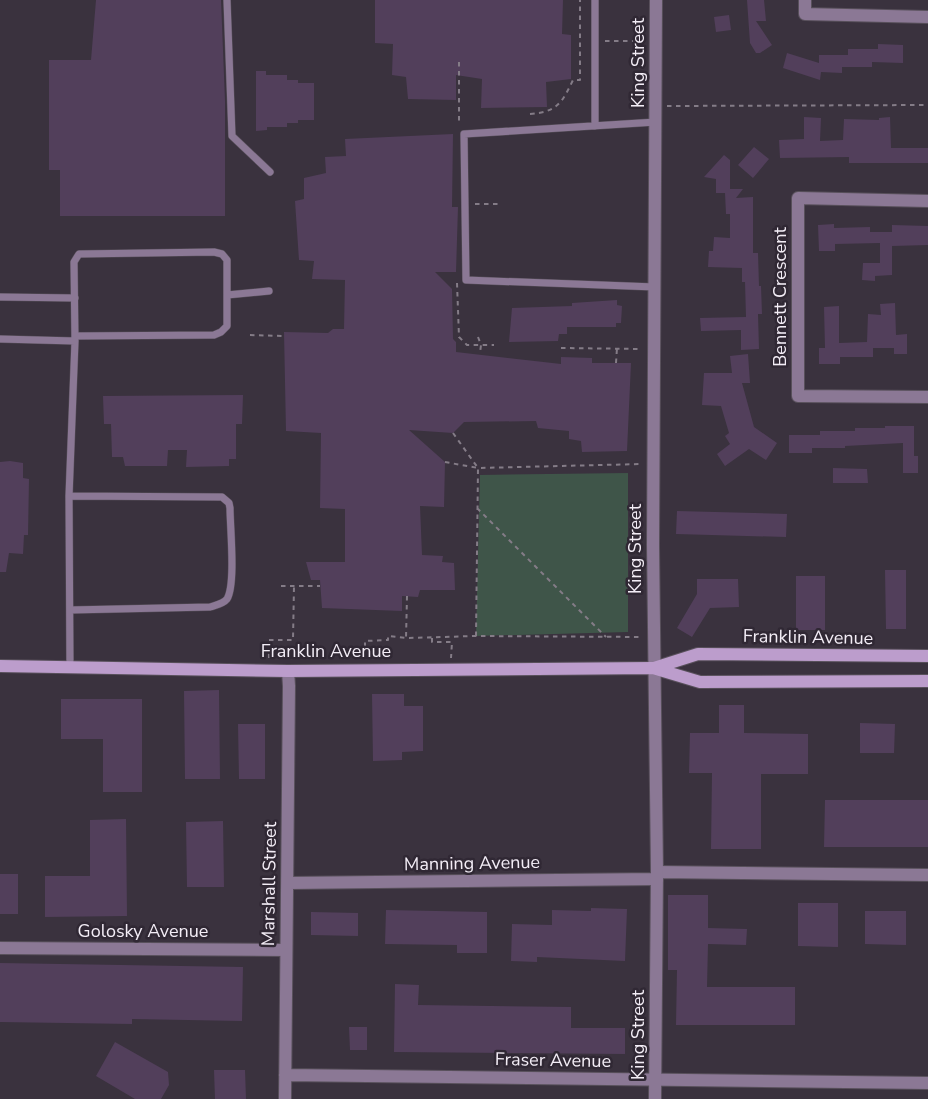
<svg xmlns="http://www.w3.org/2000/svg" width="928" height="1099" font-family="'Nunito Sans',sans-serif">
  <rect width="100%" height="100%" fill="#3a323e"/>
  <path fill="#3f5549" d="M 628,473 L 628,632 L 476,636 L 480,475 Z"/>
  <path fill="#523f5b" d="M 96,0 L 221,0 L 225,101 L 225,216 L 60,216 L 60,170 L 49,170 L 49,60 L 91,60 Z
    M 375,0 L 563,0 L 562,34 L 571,35 L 571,79 L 546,82 L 547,107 L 481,108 L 482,79 L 456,75 L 456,100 L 408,99 L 406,77 L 392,75 L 393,44 L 375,43 Z
    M 747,0 L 764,0 L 766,21 L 756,21 L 772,45 L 760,53 L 756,53 L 750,43 Z
    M 729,15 L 731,30 L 716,32 L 714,17 Z
    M 878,44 L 903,45 L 903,63 L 872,62 L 872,67 L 842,67 L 842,73 L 821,72 L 820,80 L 783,68 L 787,53 L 819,63 L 819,55 L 848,55 L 848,49 L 878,49 Z
    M 256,71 L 266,71 L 266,75 L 287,75 L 287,80 L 298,80 L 298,83 L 314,83 L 314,120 L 298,120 L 298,123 L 287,123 L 287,127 L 267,127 L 267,130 L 256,131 Z
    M 804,117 L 821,118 L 820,141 L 843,140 L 844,119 L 879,120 L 879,118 L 890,117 L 891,148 L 928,148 L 928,163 L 849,163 L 849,157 L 780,158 L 779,140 L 804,139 Z
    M 453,134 L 452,207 L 458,207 L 456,272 L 435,272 L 452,289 L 453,339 L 456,342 L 456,352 L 561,364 L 561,357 L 592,358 L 592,363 L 631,363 L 627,451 L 582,452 L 581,441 L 569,439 L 569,431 L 538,428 L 536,421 L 464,422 L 453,433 L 409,430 L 445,462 L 444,507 L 420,506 L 422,555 L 443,556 L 442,562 L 454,563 L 455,590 L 420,590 L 418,597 L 402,596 L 402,611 L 322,608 L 320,580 L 311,580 L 306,562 L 345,562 L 345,509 L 320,508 L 321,433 L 286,431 L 284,332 L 328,333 L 333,329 L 344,329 L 345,280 L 312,279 L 314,261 L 299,260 L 295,201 L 304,199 L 304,178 L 326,173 L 325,157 L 346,156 L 345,139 Z
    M 754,147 L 769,159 L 753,178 L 738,165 Z
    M 724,155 L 730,160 L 730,189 L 743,189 L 736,198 L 753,197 L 753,253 L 758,253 L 759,286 L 761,286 L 762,314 L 758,314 L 759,349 L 741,350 L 741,330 L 701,331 L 700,318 L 746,317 L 745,282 L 742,282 L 742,268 L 708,267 L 709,251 L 713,251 L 714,237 L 730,238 L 730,214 L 726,214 L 725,193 L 716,193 L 716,179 L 704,177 Z
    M 834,224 L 834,228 L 870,227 L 870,232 L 892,232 L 892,225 L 928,226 L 928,245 L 892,246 L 892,275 L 875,276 L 875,281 L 862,280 L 863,263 L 880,263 L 880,243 L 835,244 L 835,251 L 819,251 L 818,225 Z
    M 617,300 L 617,305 L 622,306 L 621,323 L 616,323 L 616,327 L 567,327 L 567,334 L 559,334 L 558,341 L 509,342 L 512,308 L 572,306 L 572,303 Z
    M 895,303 L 896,335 L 907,334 L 907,354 L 894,354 L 894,348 L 873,348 L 873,357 L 840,357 L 840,364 L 819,364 L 819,348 L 825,348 L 824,307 L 839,306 L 839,343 L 867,342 L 868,314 L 881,315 L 880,304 Z
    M 748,354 L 750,383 L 742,383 L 754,427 L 777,443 L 766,460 L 749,449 L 725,466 L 717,454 L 730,444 L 725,436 L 729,433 L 721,406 L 702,405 L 704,373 L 732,373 L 730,356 Z
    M 243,395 L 242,424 L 236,424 L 236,459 L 229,459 L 229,466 L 186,467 L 187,450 L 168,450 L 167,466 L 125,466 L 123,457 L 112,457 L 111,424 L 104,424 L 103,396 Z
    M 885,426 L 914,426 L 914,456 L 918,456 L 918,473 L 903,473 L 903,443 L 845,446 L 845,448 L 812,448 L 812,453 L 789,453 L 789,435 L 820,435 L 820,431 L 855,431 L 855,428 L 885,428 Z
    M 10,461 L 23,463 L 23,478 L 29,479 L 28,535 L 24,535 L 23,554 L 9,553 L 6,572 L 0,572 L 0,462 Z
    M 833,468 L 867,469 L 868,483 L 833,483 Z
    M 677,511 L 787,514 L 786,537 L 676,534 Z
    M 885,570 L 906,570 L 906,629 L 886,629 Z
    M 796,576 L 825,576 L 825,630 L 796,630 Z
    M 697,579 L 738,579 L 739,607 L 710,608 L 692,637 L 677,628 L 697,594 Z
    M 219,690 L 220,779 L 185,779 L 184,691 Z
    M 372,694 L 404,694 L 404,706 L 423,706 L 423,751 L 402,752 L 402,760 L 373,761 Z
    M 61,699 L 142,699 L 142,792 L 103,792 L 103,739 L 61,739 Z
    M 719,705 L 744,705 L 744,733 L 808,734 L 808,774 L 761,774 L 761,849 L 711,849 L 712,773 L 689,773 L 690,733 L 719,733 Z
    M 860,723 L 895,724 L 894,753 L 860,753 Z
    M 238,724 L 265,724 L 265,779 L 239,779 Z
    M 825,800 L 928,800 L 928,847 L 824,847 Z
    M 126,819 L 127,916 L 45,917 L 45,876 L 90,876 L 90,820 Z
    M 223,821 L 224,887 L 187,887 L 186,822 Z
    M 0,874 L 18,874 L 18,914 L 0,914 Z
    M 668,895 L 708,895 L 708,928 L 747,929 L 746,945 L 708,944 L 707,987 L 795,987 L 795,1025 L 676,1025 L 677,970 L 668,970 Z
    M 798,903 L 838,903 L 838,947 L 798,946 Z
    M 591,908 L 627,909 L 625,961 L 537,957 L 537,962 L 511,961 L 512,924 L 552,925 L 552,910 L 591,911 Z
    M 386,910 L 487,912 L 487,953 L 457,953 L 457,945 L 385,944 Z
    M 865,911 L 906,911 L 906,945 L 865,944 Z
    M 311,912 L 358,913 L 358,936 L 311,935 Z
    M 0,963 L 243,967 L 242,1021 L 132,1019 L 132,1024 L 0,1022 Z
    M 395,984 L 419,985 L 418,1005 L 571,1007 L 571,1028 L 625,1028 L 625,1054 L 394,1052 Z
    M 349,1027 L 367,1027 L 367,1050 L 350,1050 Z
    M 115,1042 L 168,1072 L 169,1085 L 161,1099 L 135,1099 L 96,1076 Z
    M 214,1070 L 245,1070 L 246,1099 L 215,1099 Z"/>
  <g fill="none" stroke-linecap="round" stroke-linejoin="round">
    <g stroke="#58505b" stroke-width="8">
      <path id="service" d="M 227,0 L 232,136 L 270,172
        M 595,126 L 595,0
        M 655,287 L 466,280 L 464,134 L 656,122
        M 227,295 L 269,291
        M 0,297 L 75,298
        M 0,339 L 75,341
        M 69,496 L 222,497 L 229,503 L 230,508 C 230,527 236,584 227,599 C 223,604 216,605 210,607 L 70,610
        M 70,667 L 69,496 L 75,341 L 74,262 L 79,254 L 214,252 L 222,254 L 227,260 L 227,326 L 221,332 L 214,335 L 75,336"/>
    </g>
    <g stroke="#58505b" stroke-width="14">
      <path id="minor" d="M 805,0 L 805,14 L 928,17
        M 928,201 L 798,198 L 798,396 L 928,397
        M 657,872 L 928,875
        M 288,883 L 657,879
        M 0,948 L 286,950
        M 285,1075 L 928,1083
        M 285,1099 L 289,686 L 288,671"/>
    </g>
    <g stroke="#58505b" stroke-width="14">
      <path id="tertiary" d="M 655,1099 L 657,872 L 653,545 L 656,0"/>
    </g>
    <g stroke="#58505b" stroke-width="14">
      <path id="secondary" d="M 0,666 L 288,671 L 653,668 L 700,682 L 928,681
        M 654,668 L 698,654 L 928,656"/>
    </g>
    <path stroke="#847c87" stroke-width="2" stroke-dasharray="4.5 4.5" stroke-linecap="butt" d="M 605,41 L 644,41
      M 459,62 L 459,125
      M 667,106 L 928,105
      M 530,114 C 557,112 562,103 573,80 L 580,80 L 580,0
      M 475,204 L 500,204
      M 457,283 L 459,337 L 467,345 L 494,345
      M 250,335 L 284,336
      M 478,337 L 481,345 L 480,353
      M 561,348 L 642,349
      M 616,363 L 617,348
      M 453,433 L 478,468
      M 445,462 L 478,468
      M 477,508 L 606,637
      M 281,586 L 320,586
      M 407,596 L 406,638 L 476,636 L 642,637
      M 476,636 L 478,468 L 642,464
      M 432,638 L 432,642 L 452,642 L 451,658
      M 365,647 L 365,641 L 388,640 L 388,636 L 406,638
      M 269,658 L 269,640 L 293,640 L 294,586"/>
    <use href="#service" stroke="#8b7895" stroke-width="7"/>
    <use href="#minor" stroke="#8b7895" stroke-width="12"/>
    <use href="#tertiary" stroke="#8b7895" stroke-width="12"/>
    <use href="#secondary" stroke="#bc9dcc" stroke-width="12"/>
  </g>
  <g text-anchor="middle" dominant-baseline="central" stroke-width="5" stroke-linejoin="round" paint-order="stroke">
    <g font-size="18" fill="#f3edf6" stroke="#302834">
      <text transform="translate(638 63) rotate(-90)">King Street</text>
      <text transform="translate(780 297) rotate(-90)">Bennett Crescent</text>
      <text transform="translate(635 549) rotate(-90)">King Street</text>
      <text transform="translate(808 637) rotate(1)">Franklin Avenue</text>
      <text x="326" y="651">Franklin Avenue</text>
      <text transform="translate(472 863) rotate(-1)">Manning Avenue</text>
      <text transform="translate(269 884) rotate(-89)">Marshall Street</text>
      <text x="143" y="931">Golosky Avenue</text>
      <text transform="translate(638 1035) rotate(-90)">King Street</text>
      <text transform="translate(553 1060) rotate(1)">Fraser Avenue</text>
    </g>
  </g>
</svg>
